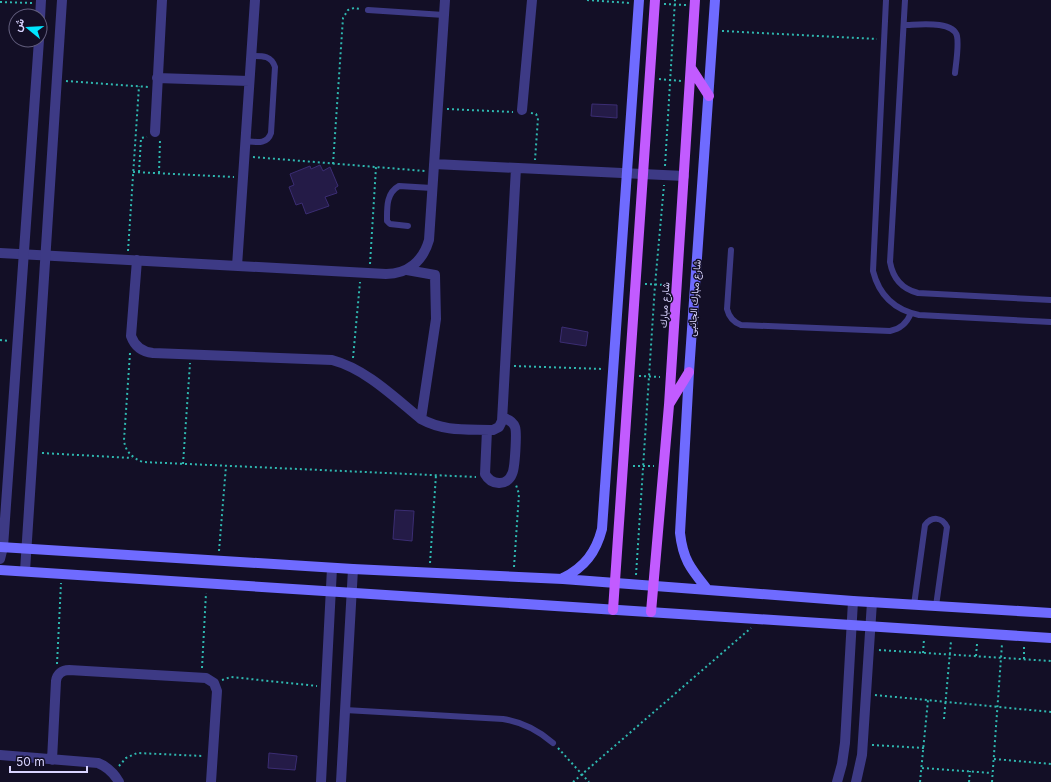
<svg xmlns="http://www.w3.org/2000/svg" width="1051" height="782" font-family="Inter,Vazirmatn,sans-serif">
  <rect width="100%" height="100%" fill="#130f26"/>
  <path fill="#241b47" stroke="#3b2d73" d="M 592,104 L 617,105 L 617,118 L 591,116 Z
    M 320,165 L 323,171 L 330,167 L 338,186 L 335,188 L 337,193 L 325,197 L 329,206 L 306,214 L 302,203 L 296,205 L 289,187 L 294,185 L 290,174 L 310,166 L 311,169 Z
    M 562,327 L 588,332 L 586,346 L 560,342 Z
    M 395,510 L 414,511 L 412,541 L 393,539 Z
    M 269,753 L 297,756 L 295,770 L 268,768 Z"/>
  <g fill="none" stroke-linecap="round" stroke-linejoin="round">
    <path stroke="#2fb8b0" stroke-width="2" stroke-dasharray="2 3" stroke-linecap="butt" d="M 587,0 L 630,3
      M 0,2 L 32,3
      M 664,4 L 686,5
      M 722,31 L 877,39
      M 659,79 L 681,81
      M 66,81 L 148,87
      M 447,109 L 513,112
      M 531,113 L 536,114 L 538,118 L 535,160
      M 253,157 L 425,171
      M 333,164 L 343,18 L 348,10 L 354,8 L 361,9
      M 665,166 L 675,0
      M 133,172 L 234,177
      M 139,172 L 141,138 L 147,137
      M 159,173 L 160,140
      M 128,251 L 139,86
      M 370,264 L 376,167
      M 645,284 L 667,285
      M 0,340 L 9,341
      M 130,353 L 124,440 C 125,451 132,458 143,462 L 476,477
      M 353,358 L 360,282
      M 514,366 L 604,369
      M 639,376 L 660,377
      M 42,453 L 132,458
      M 183,464 L 190,363
      M 633,466 L 654,466
      M 219,551 L 226,466
      M 430,563 L 436,475
      M 514,567 L 519,494 L 516,485
      M 636,575 L 655,285 L 664,185
      M 879,650 L 1051,661
      M 923,653 L 924,639
      M 976,656 L 977,644
      M 1024,659 L 1024,646
      M 57,664 L 61,583
      M 202,668 L 206,593
      M 222,680 L 231,677 L 317,686
      M 875,695 L 1051,712
      M 944,719 L 951,641
      M 872,745 L 924,748
      M 558,748 L 589,782
      M 994,759 L 1051,764
      M 119,766 L 126,758 L 137,753 L 203,756
      M 922,768 L 992,773
      M 573,782 L 751,628
      M 920,782 L 928,700
      M 969,782 L 970,771
      M 992,782 L 1002,644"/>
    <path stroke="#3d3a85" stroke-width="6" d="M 886,0 L 873,271 C 879,295 895,310 919,315 L 1051,322
      M 905,0 L 890,262 C 893,279 902,289 918,293 L 1051,300
      M 368,10 L 444,15
      M 904,25 C 917,25 953,20 957,36 C 959,46 956,63 955,73
      M 245,141 C 256,142 267,145 271,133 L 275,67 C 271,55 262,56 251,56
      M 408,226 L 390,224 L 387,221 C 387,208 386,193 399,186 L 432,188
      M 731,250 L 727,309 C 729,317 733,322 741,325 L 890,331 C 901,329 907,323 911,313
      M 914,605 L 925,525 C 932,516 942,517 947,527 L 936,606
      M 345,710 L 503,719 C 523,722 538,730 553,743"/>
    <path stroke="#3d3a85" stroke-width="10" d="M 157,78 L 249,81
      M 522,110 L 532,0
      M 155,132 L 162,0
      M 434,164 L 684,176
      M 0,253 L 386,274 C 408,274 423,261 429,240 L 445,0
      M 137,260 L 131,336 C 135,347 143,352 153,353 L 332,360 C 366,369 394,397 421,419 C 445,432 467,429 493,430 L 499,427 L 502,421 L 516,168
      M 237,266 L 255,0
      M 407,270 L 435,275 L 436,319 L 421,419
      M 487,430 L 485,474 C 491,485 507,487 512,474 C 515,469 517,432 515,427 C 513,422 508,419 503,418
      M 0,755 L 98,763 C 108,767 114,773 119,782
      M 52,760 L 56,681 C 57,674 62,670 69,670 L 206,678 L 214,683 L 217,691 L 211,782"/>
    <path stroke="#3d3a85" stroke-width="10" d="M 40,18 L 41,0
      M 0,559 L 3,547 L 39,40
      M 25,571 L 62,0
      M 321,782 L 332,568
      M 341,782 L 353,569
      M 837,782 L 842,764 L 845,743 L 853,601
      M 856,782 L 862,755 L 872,602"/>
    <path stroke="#6f6bff" stroke-width="10" d="M 0,547 L 353,569 L 563,579 L 853,601 L 1051,613
      M 0,570 L 1051,638
      M 563,578 C 585,567 596,552 602,529 L 639,0
      M 707,589 C 691,569 683,560 680,533 L 689,372 L 715,0"/>
    <path stroke="#c25bff" stroke-width="10" d="M 691,68 L 709,96
      M 670,403 L 689,372
      M 613,610 L 655,0
      M 651,612 L 669,405 L 695,0"/>
  </g>
  <g text-anchor="middle" dominant-baseline="central" stroke-width="3" stroke-linejoin="round" paint-order="stroke">
    <g font-size="10" fill="#d9d4ff" stroke="#130f26">
      <text transform="translate(694 298) rotate(-86)">شارع مبارك الجانبى</text>
      <text transform="translate(664 305) rotate(-86)">شارع مبارك</text>
    </g>
  </g>
  <g transform="translate(28 28) rotate(288)"><circle r="19" fill="#130f26" stroke="#625e7d"/>
  <path d="M0-3L7 15L0 10L-7 15Z" fill="#00e5ff"/>
  <text y="-6" font-size="11" font-weight="bold" text-anchor="middle" fill="#d9d4ff">ش</text>
  </g>
  <path d="M10 766v6h77v-6" fill="none" stroke="#d9d4ff" stroke-width="2"/>
  <text x="16" y="766" font-size="12" fill="#d9d4ff" stroke="#130f26" stroke-width="3" paint-order="stroke">50 m</text>
</svg>
